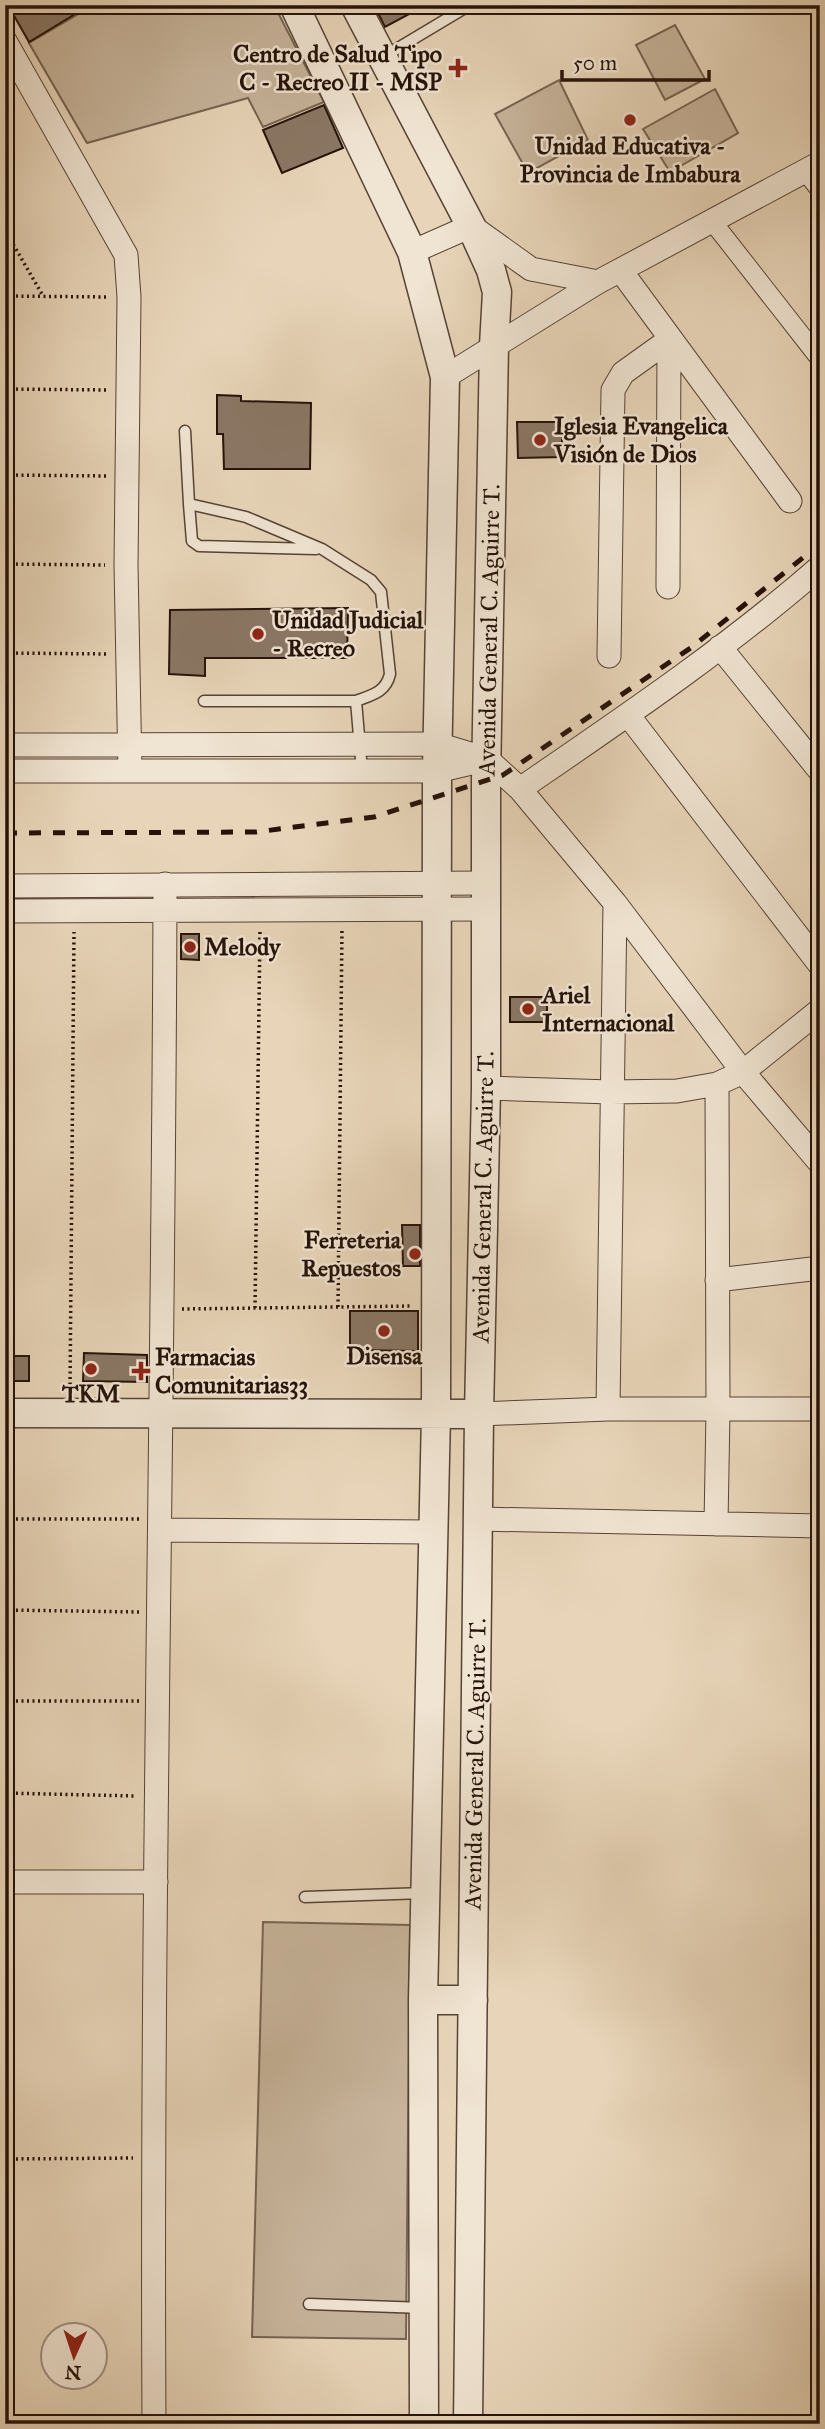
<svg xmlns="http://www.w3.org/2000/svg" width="825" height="2429" font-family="'IM FELL Great Primer',serif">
  <rect width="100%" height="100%" fill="#e8d5b9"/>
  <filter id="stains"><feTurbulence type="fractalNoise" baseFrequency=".00286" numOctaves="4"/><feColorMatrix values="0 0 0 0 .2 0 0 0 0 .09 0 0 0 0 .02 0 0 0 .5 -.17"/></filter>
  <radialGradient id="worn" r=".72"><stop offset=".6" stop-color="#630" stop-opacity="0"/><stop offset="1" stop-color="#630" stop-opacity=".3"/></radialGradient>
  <path fill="#c7b49b" stroke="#766352" stroke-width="2" d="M 94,5 L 274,5 L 324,102 L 263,127 L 248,98 L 87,143 L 29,43 Z
    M 675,25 L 705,79 L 665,100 L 636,45 Z
    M 559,80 L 588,140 L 528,173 L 495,114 Z
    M 715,89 L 738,133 L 670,172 L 643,129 Z
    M 263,1922 L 410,1925 L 406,2339 L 252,2337 Z"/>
  <path fill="#8a7765" stroke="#251209" stroke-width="2" d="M 8,5 L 90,5 L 29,42 Z
    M 374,5 L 426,5 L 385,27 Z
    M 324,105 L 343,148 L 282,173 L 263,130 Z
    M 217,395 L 241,396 L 241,401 L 311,403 L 310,469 L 224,469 L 223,434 L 217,434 Z
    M 517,422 L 562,422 L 562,457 L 518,458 Z
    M 348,608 L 347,658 L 205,658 L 205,676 L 169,674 L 170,610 Z
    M 181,934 L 199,934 L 199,960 L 181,959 Z
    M 510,997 L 547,997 L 547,1022 L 510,1022 Z
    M 402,1225 L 420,1225 L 420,1266 L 403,1266 Z
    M 350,1311 L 418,1311 L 418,1351 L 350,1350 Z
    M 84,1353 L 147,1355 L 147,1382 L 83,1381 Z
    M 5,1356 L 29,1356 L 29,1381 L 5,1381 Z"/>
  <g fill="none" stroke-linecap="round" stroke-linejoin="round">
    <g stroke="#564335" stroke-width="13">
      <path id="service" d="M 383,57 L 470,5
        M 185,431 L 189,504 L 246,517 L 322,549 L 371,580 L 381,592 L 390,674 C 386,692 372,695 356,701 L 362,771
        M 189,504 L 192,541 L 199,546 L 316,549
        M 204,701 L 356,701
        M 305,1897 L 425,1893
        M 309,2304 L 424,2308"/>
    </g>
    <g stroke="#564335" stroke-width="20">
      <path id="pedestrian" d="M 805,171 L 820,190
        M 712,221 L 820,359"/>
    </g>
    <g stroke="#564335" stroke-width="25">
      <path id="minor" d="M 5,41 L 126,255 L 129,297 L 126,565 L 130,771
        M 412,252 L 471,226 L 531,269 L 598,282
        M 621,271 L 790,501
        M 445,377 L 598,282 L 820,163
        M 668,587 L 669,340
        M 720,647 L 820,771
        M 609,656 L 613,390 L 623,373 L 669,340
        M 628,715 L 820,965
        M 5,745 L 437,744 L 487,759 L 520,789 L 615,903 L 743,1072 L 820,1163
        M 5,771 L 437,771 L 484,760
        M 520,789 C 622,719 726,649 820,567
        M 5,886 L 485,883
        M 5,911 L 485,909
        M 486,1088 L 611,1092 L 677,1091 L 717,1084 L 743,1072 L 820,1010
        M 717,1280 L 820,1268
        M 608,1409 L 615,903
        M 479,1414 L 608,1409 L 820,1409
        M 478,1519 L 820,1526
        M 716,1524 L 718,1411 L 717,1084
        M 161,1530 L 433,1532
        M 5,1882 L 156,1882
        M 154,2424 C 151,1911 164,1397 165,884"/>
    </g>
    <g stroke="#564335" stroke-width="31">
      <path id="tertiary" d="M 294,5 L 412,252 L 445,377 L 437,771 L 436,1414 L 423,2000 L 424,2424
        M 355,5 L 471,226 L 491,270 L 497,292 L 494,346 L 486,780 L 486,1088 L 479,1414 L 468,2424
        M 5,1413 L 479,1414
        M 423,2000 L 473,2000"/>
    </g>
    <path stroke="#251209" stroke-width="3.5" stroke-dasharray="2 3.5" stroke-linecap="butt" d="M 5,230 L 43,296
      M 5,296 L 109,297
      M 5,389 L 108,390
      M 5,475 L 108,476
      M 5,564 L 105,565
      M 5,653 L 108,654
      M 338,1307 L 342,928
      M 255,1308 L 260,929
      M 182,1309 L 413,1306
      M 70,1390 L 74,932
      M 5,1519 L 140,1519
      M 5,1610 L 140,1612
      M 5,1701 L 139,1701
      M 5,1793 L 136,1796
      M 5,2159 L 133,2158"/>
    <use href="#service" stroke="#f0e4d2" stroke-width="10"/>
    <use href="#pedestrian" stroke="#f0e4d2" stroke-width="18"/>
    <use href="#minor" stroke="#f0e4d2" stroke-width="23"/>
    <use href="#tertiary" stroke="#f0e4d2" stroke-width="28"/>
    <path stroke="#251209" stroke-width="5" stroke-dasharray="12 12" stroke-linecap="butt" d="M 5,833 L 256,832 L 374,817 L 503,775 L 692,647 L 820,544"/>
  </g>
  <g fill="#8f2418" stroke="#f0e4d2" stroke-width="2.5">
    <path d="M454.5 57.5h7v7h7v7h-7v7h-7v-7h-7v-7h7z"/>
    <circle cx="630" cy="120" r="7"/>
    <circle cx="540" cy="440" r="7"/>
    <circle cx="258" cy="634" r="7"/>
    <circle cx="190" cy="947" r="7"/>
    <circle cx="528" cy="1009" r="7"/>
    <circle cx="415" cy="1254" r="7"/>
    <circle cx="384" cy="1331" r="7"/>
    <circle cx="91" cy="1369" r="7"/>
    <path d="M137.5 1360.5h7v7h7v7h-7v7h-7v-7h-7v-7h7z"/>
  </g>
  <g text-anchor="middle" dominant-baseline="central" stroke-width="5" stroke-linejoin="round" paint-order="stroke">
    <g font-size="24" font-weight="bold" fill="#251209" stroke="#f0e4d2" text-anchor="start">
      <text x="442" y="54" text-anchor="end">Centro de Salud Tipo<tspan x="442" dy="28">C - Recreo II - MSP</tspan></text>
      <text x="630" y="146" text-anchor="middle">Unidad Educativa -<tspan x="630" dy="28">Provincia de Imbabura</tspan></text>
      <text x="554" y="426">Iglesia Evangelica<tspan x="554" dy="28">Visión de Dios</tspan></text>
      <text x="272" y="620">Unidad Judicial<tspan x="272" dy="28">- Recreo</tspan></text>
      <text x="204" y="947">Melody</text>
      <text x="542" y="995">Ariel<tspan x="542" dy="28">Internacional</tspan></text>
      <text x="401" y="1240" text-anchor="end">Ferreteria<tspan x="401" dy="28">Repuestos</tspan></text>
      <text x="384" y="1356" text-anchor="middle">Disensa</text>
      <text x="155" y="1357">Farmacias<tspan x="155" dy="28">Comunitarias33</tspan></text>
      <text x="91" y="1394" text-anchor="middle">TKM</text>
    </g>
    <g font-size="24" fill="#251209" stroke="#f0e4d2">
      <text transform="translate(489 630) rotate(-89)">Avenida General C. Aguirre T.</text>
      <text transform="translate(483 1197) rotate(-89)">Avenida General C. Aguirre T.</text>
      <text transform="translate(475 1764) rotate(-89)">Avenida General C. Aguirre T.</text>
    </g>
  </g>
  <rect width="825" height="2429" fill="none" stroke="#e8d5b9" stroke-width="28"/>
  <rect x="7" y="7" width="811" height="2415" fill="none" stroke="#251209" stroke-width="3.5"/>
  <rect x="14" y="14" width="797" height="2401" fill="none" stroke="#251209" stroke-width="2"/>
  <g transform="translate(74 2356) rotate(183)"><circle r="33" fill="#f0e4d2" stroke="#9f9082" stroke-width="2"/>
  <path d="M0-5L12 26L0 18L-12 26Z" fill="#8f2418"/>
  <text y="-10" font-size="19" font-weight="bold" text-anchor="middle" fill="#251209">N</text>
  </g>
  <path d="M562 70v10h147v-10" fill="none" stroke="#251209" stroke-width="3.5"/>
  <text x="573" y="70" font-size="21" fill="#251209" stroke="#f0e4d2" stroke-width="5" paint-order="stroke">50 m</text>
  <rect width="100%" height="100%" filter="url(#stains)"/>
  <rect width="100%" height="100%" fill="url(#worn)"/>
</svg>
